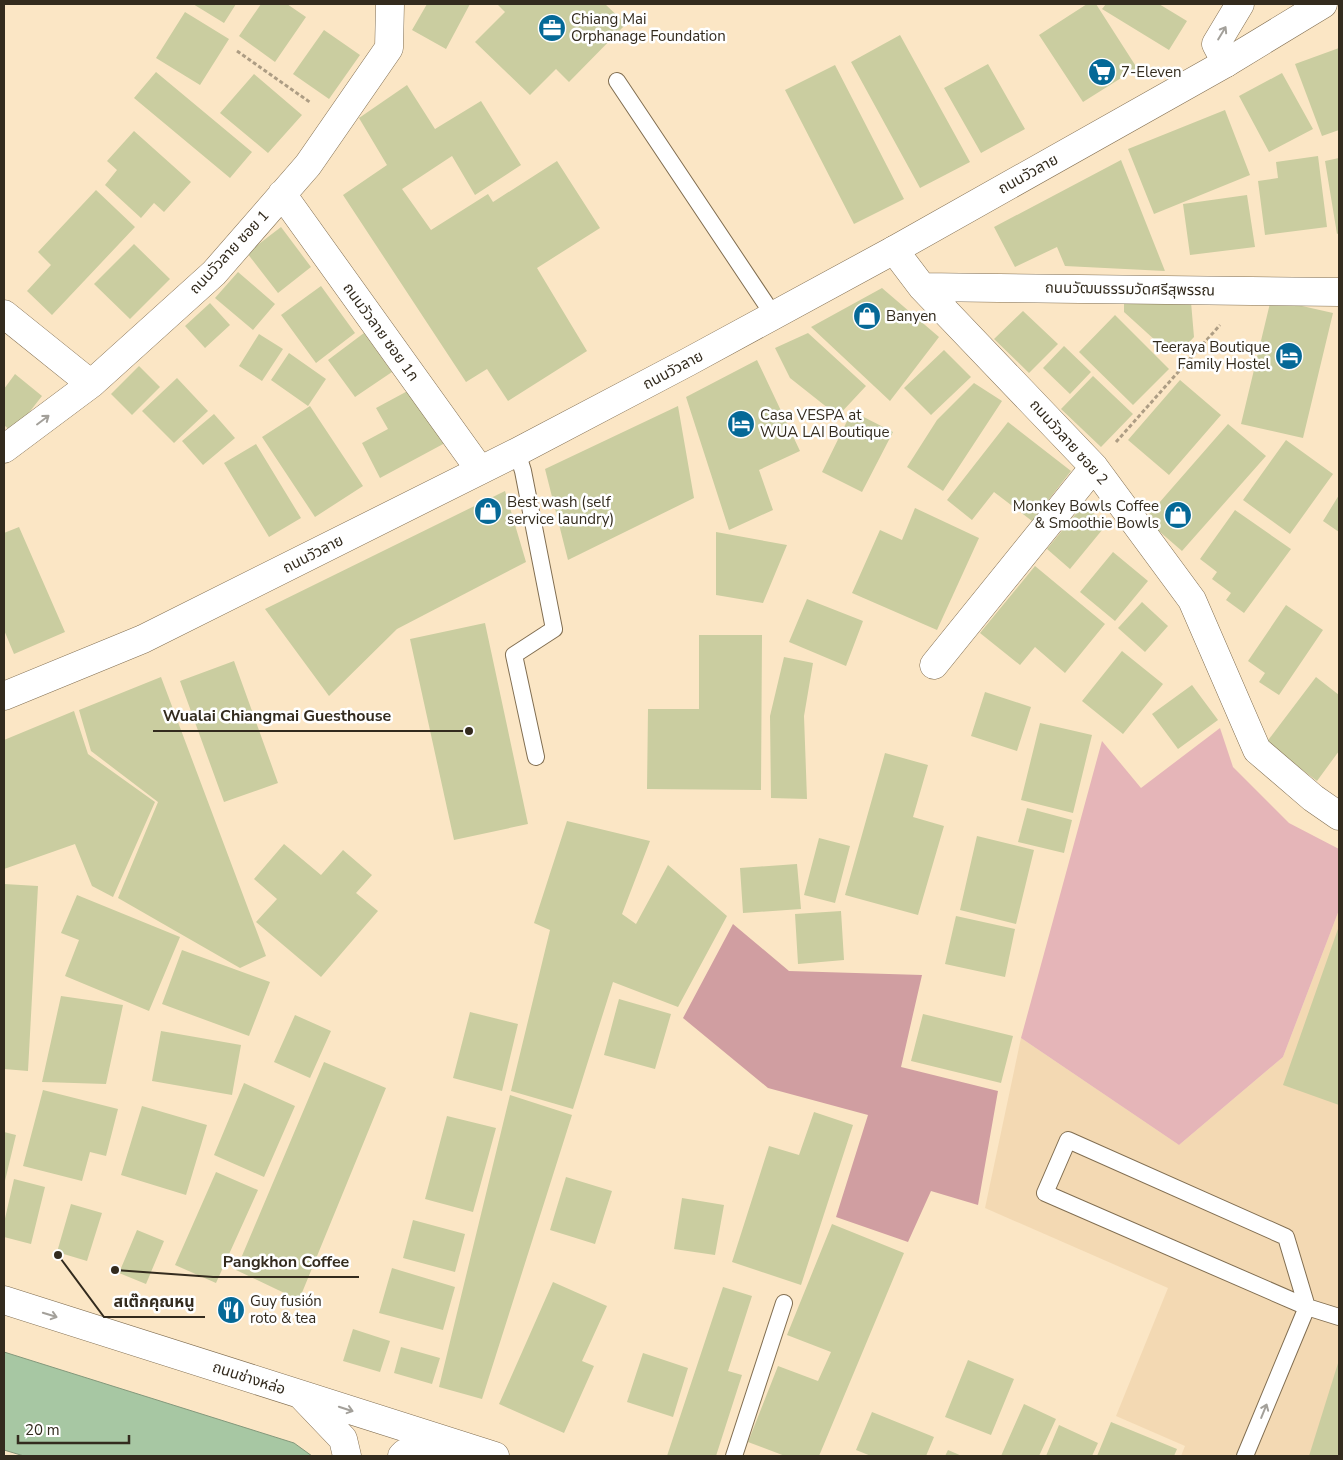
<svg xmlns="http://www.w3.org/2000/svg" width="1343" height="1460" font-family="'Nunito Sans','Noto Sans Thai',sans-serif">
  <rect width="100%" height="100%" fill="#fbe6c5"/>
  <path fill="#f3d9b3" d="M 1339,910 L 1339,1456 L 1181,1456 L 1185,1446 L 1116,1416 L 1168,1288 L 985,1208 L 1021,1038 L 1179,1145 L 1283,1057 Z"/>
  <path fill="#e5b5b8" d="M 1220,728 L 1233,767 L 1289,823 L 1339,849 L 1339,910 L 1283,1057 L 1179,1145 L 1021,1038 L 1102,741 L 1141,788 Z"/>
  <path fill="#d09ea1" d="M 733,924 L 789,971 L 922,975 L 901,1067 L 998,1091 L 978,1205 L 931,1191 L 908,1242 L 836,1217 L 868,1115 L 768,1088 L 683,1018 Z"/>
  <path fill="#a7c7a3" stroke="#84987b" d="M 4,1352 L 294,1443 L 312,1456 L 24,1456 L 4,1450 Z"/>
  <path fill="#cacda0" d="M 193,4 L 236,4 L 224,23 Z
    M 261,4 L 287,4 L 306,17 L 275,62 L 239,36 Z
    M 427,4 L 470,4 L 446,49 L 412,30 Z
    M 497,4 L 605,4 L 626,24 L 569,82 L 556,69 L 530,95 L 475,42 L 505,12 Z
    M 1087,4 L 1096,4 L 1137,68 L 1083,102 L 1039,35 Z
    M 1106,4 L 1159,4 L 1187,21 L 1169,50 L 1102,9 Z
    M 185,12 L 229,39 L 200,85 L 156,58 Z
    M 324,30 L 360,55 L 329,99 L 293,74 Z
    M 900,35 L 970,162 L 920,188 L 851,62 Z
    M 1339,48 L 1339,130 L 1322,136 L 1295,64 Z
    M 988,64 L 1025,129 L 981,153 L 944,88 Z
    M 835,65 L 904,199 L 854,224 L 785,90 Z
    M 156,72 L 252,152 L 230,178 L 134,98 Z
    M 1282,73 L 1313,129 L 1269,152 L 1239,96 Z
    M 254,74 L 302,115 L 268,153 L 220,113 Z
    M 407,85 L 435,129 L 481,101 L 521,165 L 475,195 L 452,156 L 402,189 L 431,230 L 488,194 L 493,202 L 557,161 L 600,228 L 537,268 L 587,351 L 508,401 L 487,369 L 466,382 L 343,195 L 387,165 L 359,118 Z
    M 1225,110 L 1250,175 L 1154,214 L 1128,149 Z
    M 134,131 L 191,182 L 164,212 L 154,203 L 141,218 L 105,185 L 117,170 L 107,161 Z
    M 1318,156 L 1327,227 L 1265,235 L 1258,181 L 1278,178 L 1276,162 Z
    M 1339,158 L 1339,233 L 1337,234 L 1325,161 Z
    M 1121,160 L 1165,271 L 1065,266 L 1057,247 L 1015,267 L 994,227 Z
    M 96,190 L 135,227 L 52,315 L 27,291 L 51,265 L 38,252 Z
    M 1247,195 L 1255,247 L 1190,255 L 1183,204 Z
    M 281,227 L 311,267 L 278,293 L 247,253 Z
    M 134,244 L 170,279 L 130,319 L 94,284 Z
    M 238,272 L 275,304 L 253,330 L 215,298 Z
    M 321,286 L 355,333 L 316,363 L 281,315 Z
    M 882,288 L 939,337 L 890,401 L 811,327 Z
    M 1271,299 L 1333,313 L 1303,438 L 1241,424 Z
    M 1124,302 L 1191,302 L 1194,337 L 1184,348 L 1167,351 L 1124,312 Z
    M 210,303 L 230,325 L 205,348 L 185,326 Z
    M 1023,311 L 1058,344 L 1029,373 L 994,339 Z
    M 1115,315 L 1169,369 L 1133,405 L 1079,352 Z
    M 364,333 L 392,372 L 355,397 L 328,360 Z
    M 808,333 L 866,386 L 838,416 L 790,378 L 775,348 Z
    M 259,334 L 283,349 L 262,381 L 239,366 Z
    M 1064,346 L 1091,372 L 1070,394 L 1043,368 Z
    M 944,350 L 971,377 L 931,415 L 904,388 Z
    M 289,353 L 326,379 L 308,406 L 271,380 Z
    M 757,360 L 800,451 L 759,470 L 773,510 L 729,530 L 686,397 Z
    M 139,366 L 160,387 L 132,415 L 111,394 Z
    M 15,374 L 42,396 L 13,433 L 4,425 L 4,389 Z
    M 1093,376 L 1133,414 L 1101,447 L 1061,409 Z
    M 177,378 L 208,411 L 174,443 L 142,411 Z
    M 1180,380 L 1221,415 L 1169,475 L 1128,440 Z
    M 974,383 L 1002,401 L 943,491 L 907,467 L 937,420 Z
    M 415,387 L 445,443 L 380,478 L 362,443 L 388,429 L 376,408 Z
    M 310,406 L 363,486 L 315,517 L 262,437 Z
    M 678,406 L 694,498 L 568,560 L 545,469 Z
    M 852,411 L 893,432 L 862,492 L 822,472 Z
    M 214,414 L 235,438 L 203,465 L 182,441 Z
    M 1008,422 L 1071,471 L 1032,521 L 994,492 L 972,520 L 947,500 Z
    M 1228,424 L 1266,456 L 1182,551 L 1145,519 Z
    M 1286,440 L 1333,474 L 1290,534 L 1243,500 Z
    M 256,444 L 301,518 L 269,537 L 224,463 Z
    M 505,491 L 526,562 L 397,629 L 329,696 L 265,609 Z
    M 1339,495 L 1339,532 L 1323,521 Z
    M 1083,505 L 1107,524 L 1070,569 L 1047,549 Z
    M 915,508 L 979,538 L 937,630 L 852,593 L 880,530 L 902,540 Z
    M 1235,510 L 1291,549 L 1244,613 L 1226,600 L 1231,593 L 1212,579 L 1217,572 L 1200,559 Z
    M 19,527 L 65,632 L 14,654 L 4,630 L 4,533 Z
    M 716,532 L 787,545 L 763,603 L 716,595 Z
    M 1113,552 L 1148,581 L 1115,621 L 1080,592 Z
    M 1035,566 L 1105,624 L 1065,673 L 1035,647 L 1020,665 L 980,633 Z
    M 807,599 L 863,621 L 846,666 L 789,642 Z
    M 1142,602 L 1168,626 L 1145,652 L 1118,628 Z
    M 1286,605 L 1323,630 L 1279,695 L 1259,682 L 1265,673 L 1248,661 Z
    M 485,623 L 528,824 L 454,840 L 410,639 Z
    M 699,635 L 762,635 L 761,790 L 647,789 L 648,709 L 699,709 Z
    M 1122,651 L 1163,684 L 1123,734 L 1082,701 Z
    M 784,657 L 813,663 L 804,716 L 807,799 L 771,798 L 770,716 Z
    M 234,661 L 278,783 L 224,802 L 180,681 Z
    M 161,677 L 266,956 L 240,968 L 118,898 L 158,802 L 91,751 L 79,710 Z
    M 1316,677 L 1339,695 L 1339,751 L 1317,781 L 1266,743 Z
    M 1192,685 L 1218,720 L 1178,749 L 1152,714 Z
    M 985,692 L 1031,707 L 1017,751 L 971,736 Z
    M 74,711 L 88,754 L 155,802 L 113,897 L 92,886 L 75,844 L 4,869 L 4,740 Z
    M 1040,723 L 1092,735 L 1073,813 L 1021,800 Z
    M 885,753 L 928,765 L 913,817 L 944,826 L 918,915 L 845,895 Z
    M 1027,808 L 1072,820 L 1064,853 L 1018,842 Z
    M 567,821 L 650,841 L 622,914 L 636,924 L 668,865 L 727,916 L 678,1007 L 613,982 L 573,1109 L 511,1091 L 550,930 L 534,923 Z
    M 977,836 L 1034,850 L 1016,924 L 960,910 Z
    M 819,838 L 850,846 L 835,903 L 804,895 Z
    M 284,844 L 321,875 L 343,850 L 372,875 L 356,893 L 378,911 L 321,977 L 256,922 L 277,899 L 254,879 Z
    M 797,864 L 801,909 L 743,913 L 740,868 Z
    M 4,884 L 38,886 L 28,1071 L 4,1069 Z
    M 77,895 L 180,937 L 149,1011 L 65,976 L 79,940 L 61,933 Z
    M 841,911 L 844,960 L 798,964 L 795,914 Z
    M 956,916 L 1015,929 L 1005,977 L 945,964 Z
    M 1339,926 L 1339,1105 L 1283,1085 Z
    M 182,950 L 270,982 L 249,1036 L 162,1004 Z
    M 61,996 L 123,1005 L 106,1084 L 42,1082 Z
    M 619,999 L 671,1014 L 655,1069 L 604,1055 Z
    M 470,1012 L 518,1024 L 502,1091 L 453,1078 Z
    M 923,1014 L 1013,1036 L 1001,1083 L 911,1061 Z
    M 295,1015 L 331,1031 L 310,1078 L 274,1062 Z
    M 161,1031 L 241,1045 L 232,1095 L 152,1081 Z
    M 324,1062 L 386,1088 L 299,1300 L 236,1270 Z
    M 244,1083 L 295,1106 L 264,1177 L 214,1155 Z
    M 43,1090 L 118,1109 L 106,1156 L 90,1152 L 82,1181 L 23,1166 Z
    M 510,1095 L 572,1115 L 482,1399 L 439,1387 Z
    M 142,1106 L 207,1125 L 186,1195 L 121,1175 Z
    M 814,1112 L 853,1125 L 801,1285 L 732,1262 L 769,1146 L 799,1155 Z
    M 447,1116 L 496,1128 L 473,1212 L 425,1199 Z
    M 4,1132 L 16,1135 L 4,1185 Z
    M 216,1172 L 258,1190 L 216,1283 L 175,1265 Z
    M 566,1177 L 612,1191 L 595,1244 L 550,1230 Z
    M 14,1179 L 45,1187 L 31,1244 L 4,1237 L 4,1223 Z
    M 682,1198 L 724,1205 L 715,1255 L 674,1249 Z
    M 71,1204 L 102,1213 L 87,1261 L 57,1252 Z
    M 413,1220 L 465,1234 L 455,1272 L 403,1258 Z
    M 832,1224 L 904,1253 L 819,1456 L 785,1456 L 748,1442 L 778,1366 L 818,1381 L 831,1352 L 787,1335 Z
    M 137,1230 L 164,1241 L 146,1284 L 119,1273 Z
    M 392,1268 L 455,1287 L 443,1330 L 379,1313 Z
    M 553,1282 L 607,1306 L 582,1361 L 594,1366 L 564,1433 L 499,1404 Z
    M 723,1287 L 752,1296 L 728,1371 L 742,1375 L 716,1456 L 667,1456 Z
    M 353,1329 L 390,1341 L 380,1372 L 343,1361 Z
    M 401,1347 L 440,1358 L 432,1384 L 394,1373 Z
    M 643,1353 L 688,1368 L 673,1417 L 627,1402 Z
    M 968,1360 L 1014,1379 L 991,1435 L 945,1417 Z
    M 1339,1360 L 1339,1456 L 1309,1456 Z
    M 1024,1404 L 1056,1419 L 1039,1456 L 1001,1456 Z
    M 872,1412 L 934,1437 L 926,1456 L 871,1456 L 856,1450 Z
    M 1111,1422 L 1177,1449 L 1174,1456 L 1097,1456 Z
    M 1059,1425 L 1098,1443 L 1092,1456 L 1046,1456 Z
    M 948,1450 L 962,1456 L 945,1456 Z"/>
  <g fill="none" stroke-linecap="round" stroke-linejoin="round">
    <g stroke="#816e51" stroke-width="18">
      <path id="service" d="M 617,81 L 774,316
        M 517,452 L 523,471 L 554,629 L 514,655 L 536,757
        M 1068,1140 L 1286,1237 L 1307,1307 L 1045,1193 Z
        M 734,1456 L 784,1303
        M 1245,1456 L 1307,1307 L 1339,1317"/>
    </g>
    <g stroke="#816e51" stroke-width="29">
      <path id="minor" d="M 1226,63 L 1216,44 L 1240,4
        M 282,194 L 480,470
        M 894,250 L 922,287 L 1094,467 L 1192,600 L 1257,750 L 1313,798 L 1339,816
        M 922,287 L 1339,292
        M 4,314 L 91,384 L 214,273 L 308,165 L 389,48 L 390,4
        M 4,449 L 91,384
        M 934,665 L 1094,467"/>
    </g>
    <g stroke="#816e51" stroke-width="29">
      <path id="tertiary" d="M 4,696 L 143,639 L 517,452 L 688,362 L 894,250 L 1226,63 L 1323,4"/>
    </g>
    <g stroke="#816e51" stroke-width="29">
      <path id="secondary" d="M 4,1300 L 495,1456
        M 302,1396 L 343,1439 L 347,1456
        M 402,1456 L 405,1453 L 451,1445"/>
    </g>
    <path stroke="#ad9d84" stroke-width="3" stroke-dasharray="4 2.5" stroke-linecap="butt" d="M 237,51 L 311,103
      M 1116,442 L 1220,325"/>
    <use href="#service" stroke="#fff" stroke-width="16"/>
    <use href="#minor" stroke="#fff" stroke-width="28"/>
    <use href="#tertiary" stroke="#fff" stroke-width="28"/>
    <use href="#secondary" stroke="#fff" stroke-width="28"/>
  </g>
  <defs><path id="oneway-shaft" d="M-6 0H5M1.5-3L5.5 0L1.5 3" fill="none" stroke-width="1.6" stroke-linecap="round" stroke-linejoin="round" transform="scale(1.25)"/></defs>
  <g stroke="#a3a09a">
    <use href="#oneway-shaft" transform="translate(1222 33) rotate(-59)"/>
    <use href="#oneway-shaft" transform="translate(43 420) rotate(-37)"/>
    <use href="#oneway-shaft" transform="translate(50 1315) rotate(17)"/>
    <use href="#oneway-shaft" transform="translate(346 1409) rotate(18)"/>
    <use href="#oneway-shaft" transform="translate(1264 1411) rotate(-68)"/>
  </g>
  <defs>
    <g id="office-disc" transform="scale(1.4375)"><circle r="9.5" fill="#056997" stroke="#fff"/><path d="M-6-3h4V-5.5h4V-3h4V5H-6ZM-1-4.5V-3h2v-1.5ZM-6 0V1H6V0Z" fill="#fff"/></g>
    <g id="supermarket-disc" transform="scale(1.4375)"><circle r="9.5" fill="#056997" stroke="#fff"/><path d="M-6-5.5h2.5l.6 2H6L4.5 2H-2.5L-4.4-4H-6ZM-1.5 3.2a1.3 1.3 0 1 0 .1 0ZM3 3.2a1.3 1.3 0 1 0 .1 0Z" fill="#fff"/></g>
    <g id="shop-disc" transform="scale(1.4375)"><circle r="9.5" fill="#056997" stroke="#fff"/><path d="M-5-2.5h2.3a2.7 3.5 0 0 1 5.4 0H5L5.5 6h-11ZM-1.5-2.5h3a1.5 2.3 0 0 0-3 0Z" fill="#fff"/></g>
    <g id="hotel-disc" transform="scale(1.4375)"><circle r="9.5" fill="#056997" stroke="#fff"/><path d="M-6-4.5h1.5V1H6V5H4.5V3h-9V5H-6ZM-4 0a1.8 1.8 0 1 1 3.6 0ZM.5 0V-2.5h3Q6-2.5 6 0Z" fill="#fff"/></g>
    <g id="restaurant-disc" transform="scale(1.4375)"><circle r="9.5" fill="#056997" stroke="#fff"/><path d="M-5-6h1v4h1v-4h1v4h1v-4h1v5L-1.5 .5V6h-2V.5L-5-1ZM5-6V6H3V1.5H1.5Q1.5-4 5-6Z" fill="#fff"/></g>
  </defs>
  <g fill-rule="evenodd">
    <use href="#office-disc" x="552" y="28"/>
    <use href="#supermarket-disc" x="1102" y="72"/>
    <use href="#shop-disc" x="867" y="316"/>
    <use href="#hotel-disc" x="1289" y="356"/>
    <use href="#hotel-disc" x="741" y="424"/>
    <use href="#shop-disc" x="488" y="511"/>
    <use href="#shop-disc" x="1178" y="515"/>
    <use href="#restaurant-disc" x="231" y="1310"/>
  </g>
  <g text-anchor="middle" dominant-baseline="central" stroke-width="5" stroke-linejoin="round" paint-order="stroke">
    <g font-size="15" fill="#332b1e" stroke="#fff" text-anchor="start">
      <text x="571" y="19">Chiang Mai<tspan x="571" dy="17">Orphanage Foundation</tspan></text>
      <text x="1121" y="72">7-Eleven</text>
      <text x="886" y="316">Banyen</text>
      <text x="1270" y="347" text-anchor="end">Teeraya Boutique<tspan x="1270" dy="17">Family Hostel</tspan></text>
      <text x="760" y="415">Casa VESPA at<tspan x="760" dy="17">WUA LAI Boutique</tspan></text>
      <text x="507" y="502">Best wash (self<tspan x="507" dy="17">service laundry)</tspan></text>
      <text x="1159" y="506" text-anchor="end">Monkey Bowls Coffee<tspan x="1159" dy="17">&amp; Smoothie Bowls</tspan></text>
      <text x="250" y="1301">Guy fusión<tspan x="250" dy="17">roto &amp; tea</tspan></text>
    </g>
    <g font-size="15" fill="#332b1e" stroke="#fff">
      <text transform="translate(1028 174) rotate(-29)">ถนนวัวลาย</text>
      <text transform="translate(229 252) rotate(-47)">ถนนวัวลาย ซอย 1</text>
      <text transform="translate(1130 289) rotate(1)">ถนนวัฒนธรรมวัดศรีสุพรรณ</text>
      <text transform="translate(381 332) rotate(54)">ถนนวัวลาย ซอย 1ก</text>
      <text transform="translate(673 370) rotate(-28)">ถนนวัวลาย</text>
      <text transform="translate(1069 442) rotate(48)">ถนนวัวลาย ซอย 2</text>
      <text transform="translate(313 554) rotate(-27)">ถนนวัวลาย</text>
      <text transform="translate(249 1378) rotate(18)">ถนนช่างหล่อ</text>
    </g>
  </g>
  <path fill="none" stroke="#332b1e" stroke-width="2" d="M469 731L402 731H153M115 1270L213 1277H359M58 1255L104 1317H205"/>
  <g fill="#332b1e" stroke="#fff" stroke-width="2">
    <circle cx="469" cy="731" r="5"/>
    <circle cx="115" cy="1270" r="5"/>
    <circle cx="58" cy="1255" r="5"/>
  </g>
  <g font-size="16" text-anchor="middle" font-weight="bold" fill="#332b1e" stroke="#fff" stroke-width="5" stroke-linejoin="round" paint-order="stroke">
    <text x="277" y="721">Wualai Chiangmai Guesthouse</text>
    <text x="286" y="1267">Pangkhon Coffee</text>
    <text x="154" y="1307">สเต๊กคุณหนู</text>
  </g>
  <rect width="1343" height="1460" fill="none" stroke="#332b1e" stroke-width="10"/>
  <path d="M18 1435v8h111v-8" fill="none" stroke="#332b1e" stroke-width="2.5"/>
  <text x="25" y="1435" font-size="15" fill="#332b1e" stroke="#ffffff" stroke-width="4" paint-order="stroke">20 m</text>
</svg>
